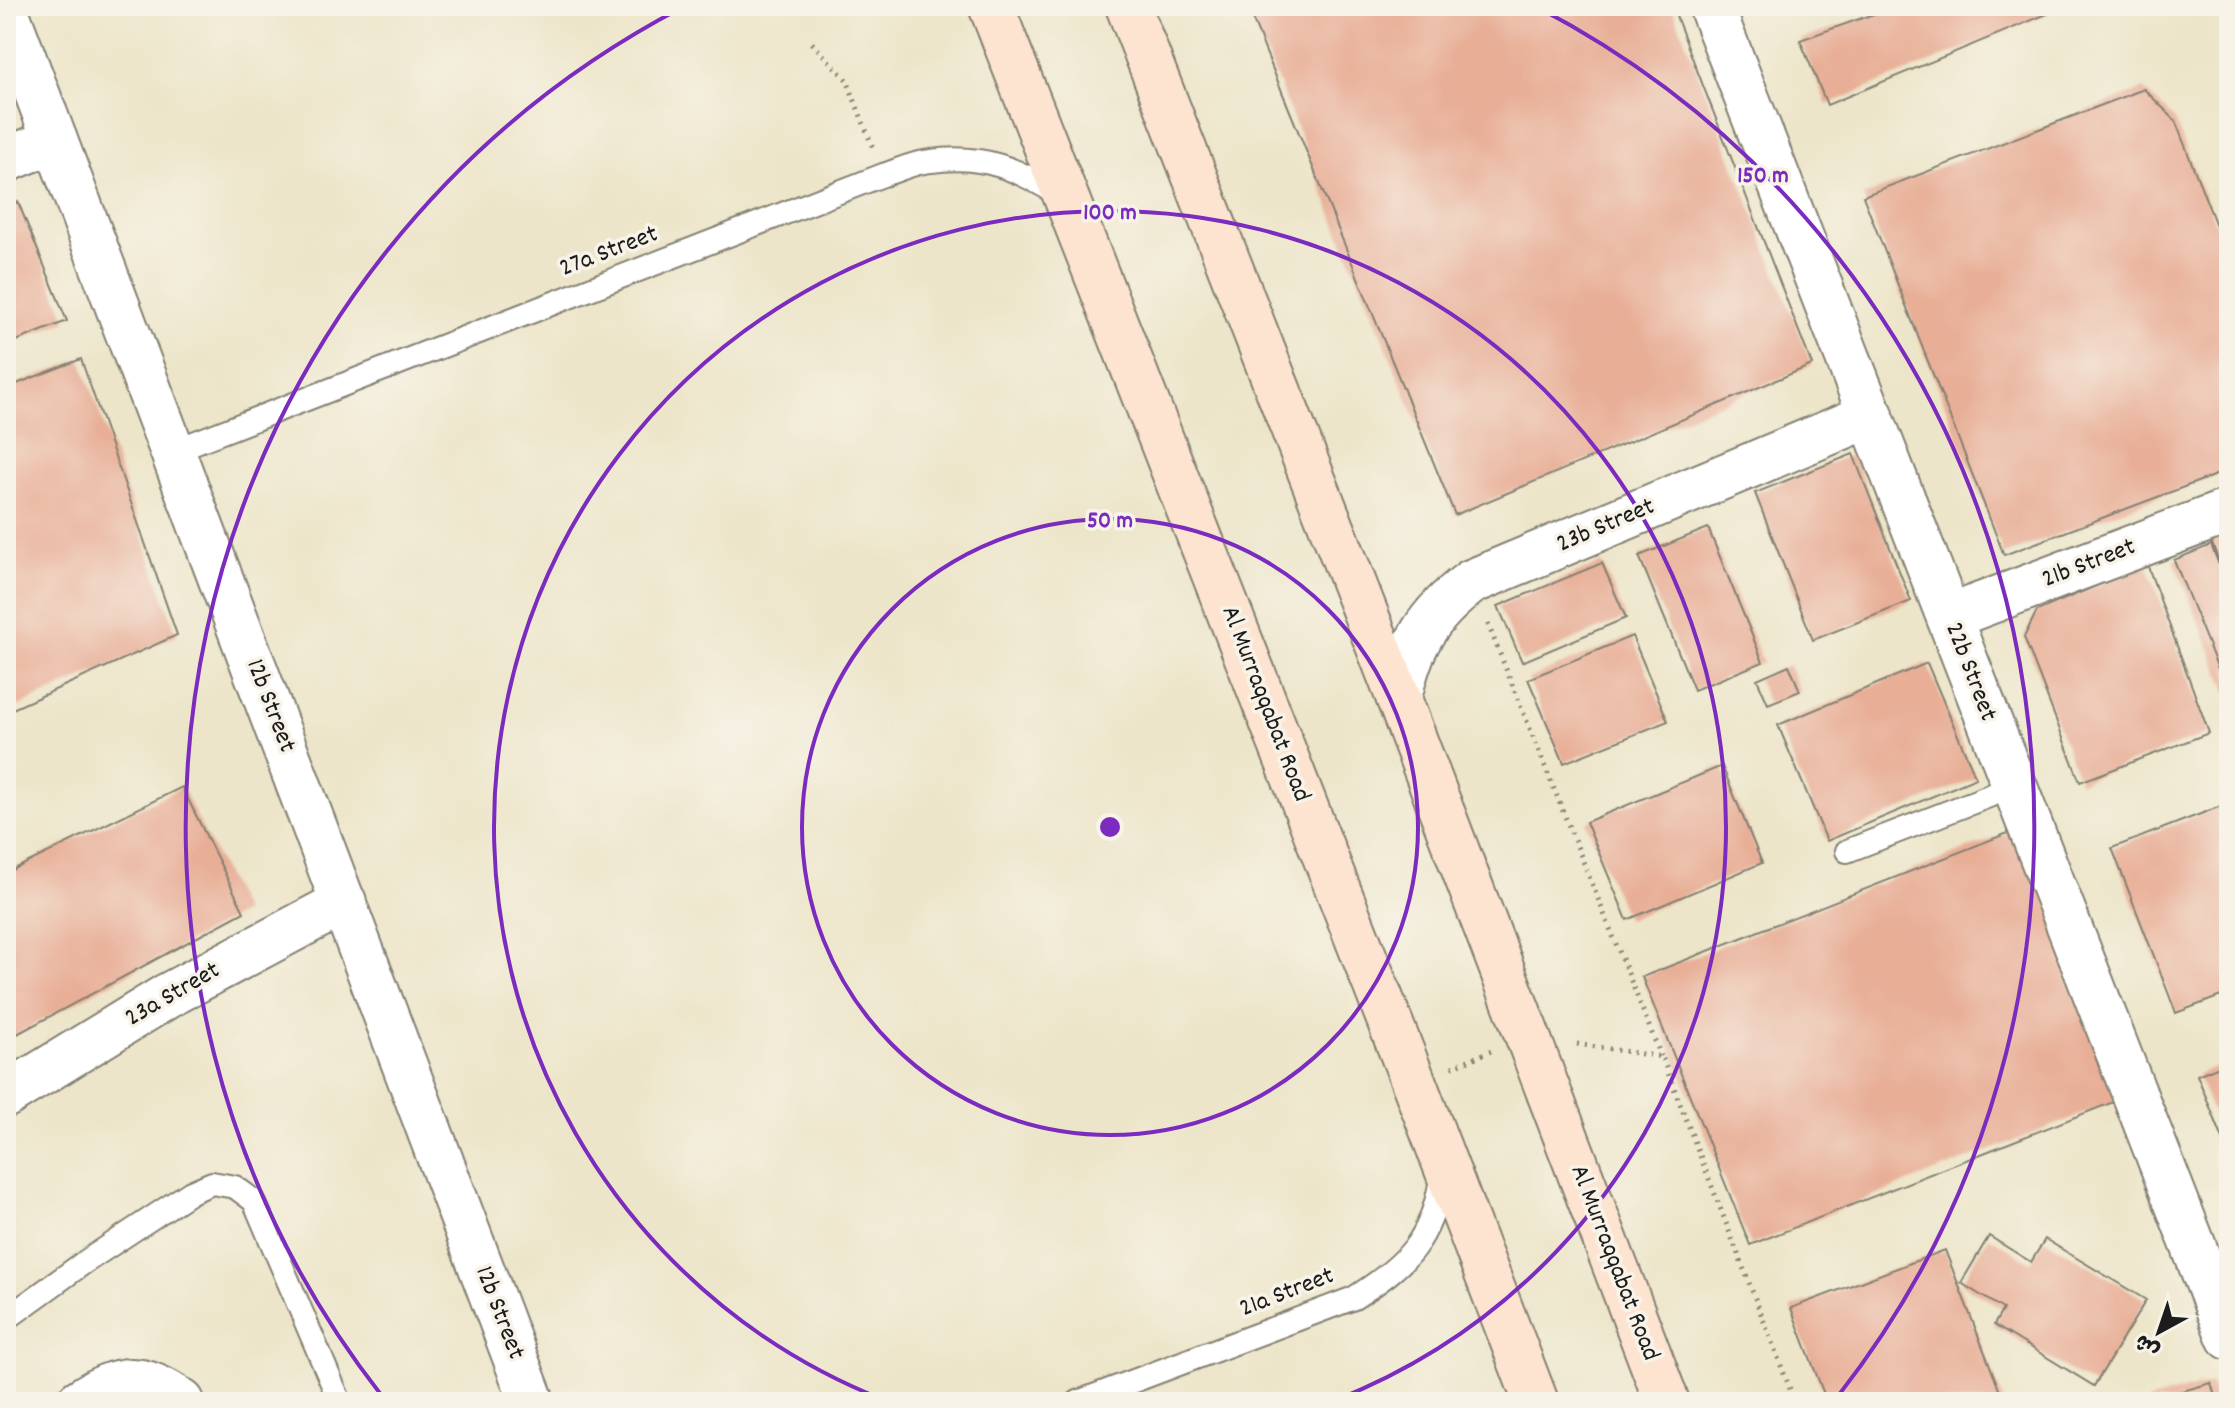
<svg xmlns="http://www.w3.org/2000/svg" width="2235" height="1408" font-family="Dekko,'Playpen Sans Arabic',sans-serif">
  <rect width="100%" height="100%" fill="#f7f3e8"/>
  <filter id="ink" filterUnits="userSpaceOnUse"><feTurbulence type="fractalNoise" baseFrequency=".0125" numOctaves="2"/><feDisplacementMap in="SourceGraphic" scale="16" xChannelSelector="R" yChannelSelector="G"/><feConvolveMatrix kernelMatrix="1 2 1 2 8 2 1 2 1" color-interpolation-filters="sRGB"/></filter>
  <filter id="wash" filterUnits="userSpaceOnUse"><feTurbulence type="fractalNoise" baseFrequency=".006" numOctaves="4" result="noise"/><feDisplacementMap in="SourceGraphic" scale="32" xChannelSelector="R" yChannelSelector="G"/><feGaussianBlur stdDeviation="1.8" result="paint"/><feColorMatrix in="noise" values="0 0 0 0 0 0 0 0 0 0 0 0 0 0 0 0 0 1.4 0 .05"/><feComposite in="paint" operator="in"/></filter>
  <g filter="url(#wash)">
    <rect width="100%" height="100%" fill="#ede5c9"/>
    <g id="blocks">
      <path fill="#e8ae96" d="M 1247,6 L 1672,6 L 1812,365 L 1455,515 Z
        M 1896,6 L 2066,6 L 1827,105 L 1800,40 Z
        M 2144,89 L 2175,120 L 2229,259 L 2229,470 L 2004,555 L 1863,196 Z
        M 18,202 L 67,321 L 6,345 L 6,206 Z
        M 81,359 L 177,635 L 6,712 L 6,388 Z
        M 1853,454 L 1911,601 L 1813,640 L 1755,493 Z
        M 2222,527 L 2229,544 L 2229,587 L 2208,533 Z
        M 1708,528 L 1763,662 L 1694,690 L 1639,556 Z
        M 2211,545 L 2229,590 L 2229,696 L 2174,560 Z
        M 1602,563 L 1626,618 L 1522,662 L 1498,606 Z
        M 2147,564 L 2209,733 L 2080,782 L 2024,637 L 2037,611 Z
        M 1632,636 L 1668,721 L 1564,763 L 1528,679 Z
        M 1927,663 L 1976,778 L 1827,841 L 1778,725 Z
        M 1789,665 L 1800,691 L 1768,704 L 1757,679 Z
        M 1722,766 L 1762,863 L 1627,920 L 1586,822 Z
        M 182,787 L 244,912 L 6,1040 L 6,873 Z
        M 2229,803 L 2229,993 L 2176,1013 L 2112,848 Z
        M 2018,829 L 2126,1097 L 1750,1245 L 1642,977 Z
        M 2229,1062 L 2229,1154 L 2197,1075 Z
        M 1989,1236 L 2031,1262 L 2045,1239 L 2146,1300 L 2094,1386 L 1994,1325 L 2003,1309 L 1961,1283 Z
        M 1945,1250 L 2004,1402 L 1827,1402 L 1791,1308 Z
        M 2211,1383 L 2217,1402 L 2147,1402 L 2147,1401 Z"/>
    </g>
  </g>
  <g filter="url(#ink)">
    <use href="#blocks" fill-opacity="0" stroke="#848072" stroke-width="2"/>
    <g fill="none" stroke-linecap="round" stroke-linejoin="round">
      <g stroke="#848072" stroke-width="26">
        <path id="lane" d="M 173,451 L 883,175 C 899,170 915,162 931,161 C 984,154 1018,169 1061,196
          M 1847,851 L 2015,786
          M 6,1319 L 82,1264 L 191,1192 L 212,1183 L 235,1187 L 254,1201 L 340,1402
          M 1078,1402 L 1354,1298 C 1406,1265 1432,1240 1441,1178"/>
      </g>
      <g stroke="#848072" stroke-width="48">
        <path id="street" d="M 1711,6 L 2229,1337
          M 6,11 L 532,1402
          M 6,160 L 55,140
          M 1949,617 L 2229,511
          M 1399,699 C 1410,644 1427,616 1471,582 L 1871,415
          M 6,1095 L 167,996 L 344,902
          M 79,1402 C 119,1375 142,1373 182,1402"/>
      </g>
      <g stroke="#848072" stroke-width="48">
        <path id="secondary" d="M 991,6 L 1414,1083 L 1536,1402
          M 1128,6 L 1399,699 L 1667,1402"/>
      </g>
      <path stroke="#848072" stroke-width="5" stroke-dasharray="2 6" stroke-linecap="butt" d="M 812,43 L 847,80 L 873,148
        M 1488,624 L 1661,1056
        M 1577,1044 L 1662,1057 L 1795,1402
        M 1452,1067 L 1491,1051"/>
      <use href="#lane" stroke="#fff" stroke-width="22"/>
      <use href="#street" stroke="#fff" stroke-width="44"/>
      <use href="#secondary" stroke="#fde4d1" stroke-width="44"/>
    </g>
  </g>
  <g fill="none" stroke="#7b2cbf" stroke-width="4">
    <circle cx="1110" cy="827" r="308"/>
    <path d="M884 1400A616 616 0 1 1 1336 1400"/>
    <path d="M382 1396A924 924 0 0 1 683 7M1537 7A924 924 0 0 1 1838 1396"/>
  </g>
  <g text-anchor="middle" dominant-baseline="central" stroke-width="7" stroke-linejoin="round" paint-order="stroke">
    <g font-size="26" fill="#1c1c1c" stroke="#f7f3e8">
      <text transform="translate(609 252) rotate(-21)">27a Street</text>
      <text transform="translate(1606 526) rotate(-23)">23b Street</text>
      <text transform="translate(2089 564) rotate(-21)">21b Street</text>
      <text transform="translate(1970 672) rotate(69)">22b Street</text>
      <text transform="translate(1265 704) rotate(69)">Al Murraqqabat Road</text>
      <text transform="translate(270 706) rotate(69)">12b Street</text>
      <text transform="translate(173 995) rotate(-30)">23a Street</text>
      <text transform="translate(1614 1263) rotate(69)">Al Murraqqabat Road</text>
      <text transform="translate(1287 1293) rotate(-21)">21a Street</text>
      <text transform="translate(499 1313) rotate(69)">12b Street</text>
    </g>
  </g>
  <circle cx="1110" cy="827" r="12" fill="#7b2cbf" stroke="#f7f3e8" stroke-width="4"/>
  <g font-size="24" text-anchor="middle" font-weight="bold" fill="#7b2cbf" stroke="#f7f3e8" stroke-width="7" stroke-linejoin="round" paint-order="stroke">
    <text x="1763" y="182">150 m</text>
    <text x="1110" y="219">100 m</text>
    <text x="1110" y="527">50 m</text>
  </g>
  <rect width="2235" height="1408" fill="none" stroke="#f7f3e8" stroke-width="32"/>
  <g transform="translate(2159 1332) rotate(220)" stroke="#f7f3e8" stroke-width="6" paint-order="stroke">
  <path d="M0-6L14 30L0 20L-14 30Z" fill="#1c1c1c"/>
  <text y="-12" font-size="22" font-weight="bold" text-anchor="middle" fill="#1c1c1c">ش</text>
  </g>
</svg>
